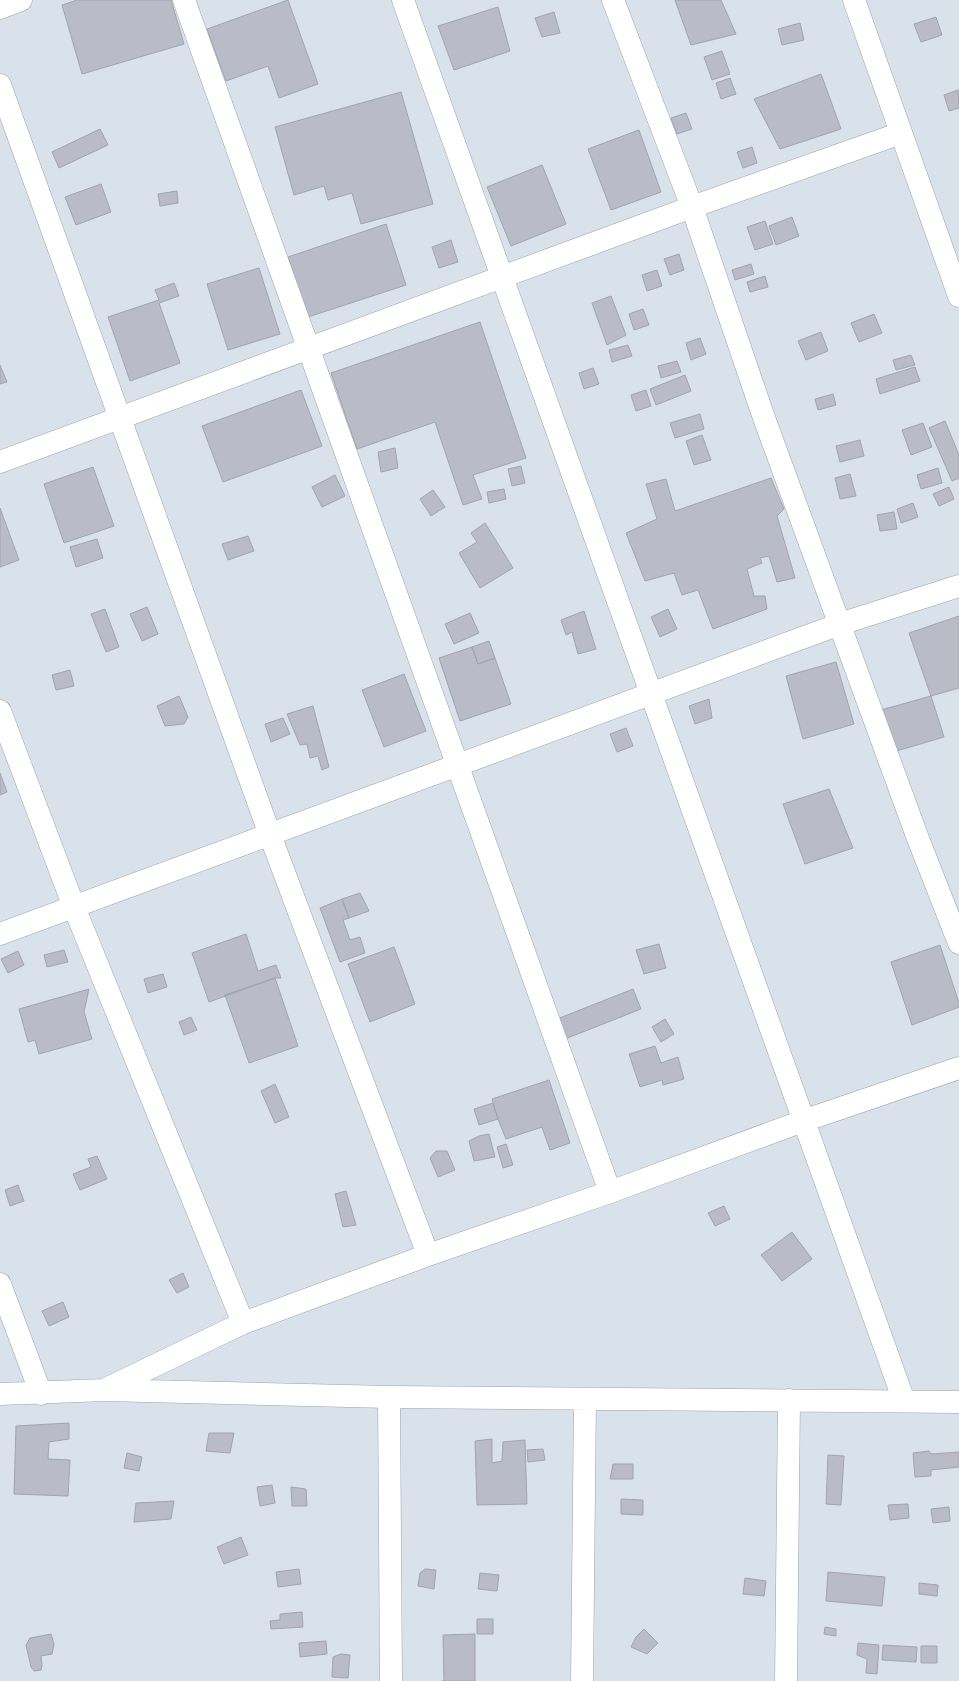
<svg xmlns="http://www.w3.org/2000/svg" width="959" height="1681" font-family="Overpass,sans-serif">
  <rect width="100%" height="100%" fill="#d9e1ea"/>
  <path fill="#b9bcc6" stroke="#a1a4ae" d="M 77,0 L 171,0 L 184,44 L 82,74 L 62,5 Z
    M 288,0 L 318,84 L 279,98 L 268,66 L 226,81 L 207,29 Z
    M 675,0 L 721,0 L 736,34 L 691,45 Z
    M 498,7 L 510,51 L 454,70 L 438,26 Z
    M 554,12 L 560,33 L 542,37 L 535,18 Z
    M 936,17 L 942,35 L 921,42 L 914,24 Z
    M 800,23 L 804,40 L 782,45 L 778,29 Z
    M 722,51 L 730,74 L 712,80 L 704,57 Z
    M 821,74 L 841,129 L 780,149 L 754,99 Z
    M 730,78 L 736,94 L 721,99 L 716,83 Z
    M 958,90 L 959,108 L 949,111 L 944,95 Z
    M 401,92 L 433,204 L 361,224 L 352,193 L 328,200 L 324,186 L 294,195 L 275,127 Z
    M 686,113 L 692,129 L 677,134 L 671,118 Z
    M 100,129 L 108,145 L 59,168 L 52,152 Z
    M 639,130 L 661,192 L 611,210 L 588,149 Z
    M 752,147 L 757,163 L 743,168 L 737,152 Z
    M 542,165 L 566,224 L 511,246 L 487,187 Z
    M 101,184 L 111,212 L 76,225 L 65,197 Z
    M 177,191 L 178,203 L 160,206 L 158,194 Z
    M 792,217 L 799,236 L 776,245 L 769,226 Z
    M 765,221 L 773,244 L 755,250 L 747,227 Z
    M 386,224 L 406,285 L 308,317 L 288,257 Z
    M 451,240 L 458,262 L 439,268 L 432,247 Z
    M 679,254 L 684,270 L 670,275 L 664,259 Z
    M 751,264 L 754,274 L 735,280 L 732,270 Z
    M 259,268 L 280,334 L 228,350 L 207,284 Z
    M 657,270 L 662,286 L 647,291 L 642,275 Z
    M 765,276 L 768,287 L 750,292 L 747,282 Z
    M 174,283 L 179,296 L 159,303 L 180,363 L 130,381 L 108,317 L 159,300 L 155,290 Z
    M 611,296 L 626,335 L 607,345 L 592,303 Z
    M 643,309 L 649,325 L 634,330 L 629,314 Z
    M 874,314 L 882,333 L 859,342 L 851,323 Z
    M 480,322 L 526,458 L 473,475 L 482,499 L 463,505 L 435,422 L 357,449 L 331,373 Z
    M 821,332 L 828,351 L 806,360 L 798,341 Z
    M 700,338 L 706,354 L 691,360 L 686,343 Z
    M 628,345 L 632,356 L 612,362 L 609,350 Z
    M 911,355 L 915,365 L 896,370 L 893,360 Z
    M 677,361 L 681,372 L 661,378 L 658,366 Z
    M 0,365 L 7,382 L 0,384 Z
    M 915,367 L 920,381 L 880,394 L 876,379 Z
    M 593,368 L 599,384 L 584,389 L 579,373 Z
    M 685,375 L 691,391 L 656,405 L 650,389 Z
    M 301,390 L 322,446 L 223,482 L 202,426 Z
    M 646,390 L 651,406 L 636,411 L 631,395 Z
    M 833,394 L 836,405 L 818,410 L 815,399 Z
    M 700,414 L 704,429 L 675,438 L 670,423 Z
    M 945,421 L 959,455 L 959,478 L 952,481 L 929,428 Z
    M 923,423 L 932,447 L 911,455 L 902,430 Z
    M 702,435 L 711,460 L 694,465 L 686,441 Z
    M 860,440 L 864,456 L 840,462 L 836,446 Z
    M 395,448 L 398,468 L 381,472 L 378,452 Z
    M 521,466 L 525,483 L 512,486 L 508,469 Z
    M 93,467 L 114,526 L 64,543 L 44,484 Z
    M 938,468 L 942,483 L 921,489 L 917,475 Z
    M 850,474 L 856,496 L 840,499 L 835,478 Z
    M 335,475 L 345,496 L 322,507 L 312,487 Z
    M 771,478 L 784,509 L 777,516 L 795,578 L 777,582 L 769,556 L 760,558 L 762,563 L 747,569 L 754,596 L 765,596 L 767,609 L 713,629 L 698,590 L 682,595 L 674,573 L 645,581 L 626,533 L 657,519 L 646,484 L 666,479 L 675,511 Z
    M 949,487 L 954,499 L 939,506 L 933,494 Z
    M 504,489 L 506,499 L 489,503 L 487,492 Z
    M 433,490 L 445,507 L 431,516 L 420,499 Z
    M 913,503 L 918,517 L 901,523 L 897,509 Z
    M 0,508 L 19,560 L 0,567 Z
    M 894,512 L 897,529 L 880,531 L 877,515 Z
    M 485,523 L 513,568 L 480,588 L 459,553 L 477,542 L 471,533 Z
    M 248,536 L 254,551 L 228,560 L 222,544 Z
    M 97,539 L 103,558 L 76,567 L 70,547 Z
    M 147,607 L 158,634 L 142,641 L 130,614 Z
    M 105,609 L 119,647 L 106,652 L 91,614 Z
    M 668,609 L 677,629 L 660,637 L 651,617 Z
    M 584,611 L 596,649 L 578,654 L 572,632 L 566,635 L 561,620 Z
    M 470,613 L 479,633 L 454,644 L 445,624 Z
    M 959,616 L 959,688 L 931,696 L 909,633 Z
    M 489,641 L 495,658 L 478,664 L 472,647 Z
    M 472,647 L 478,664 L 495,658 L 511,704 L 460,721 L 439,658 Z
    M 836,662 L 854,724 L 803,739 L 786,676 Z
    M 70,670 L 74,686 L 56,690 L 52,675 Z
    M 404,674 L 426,731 L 384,747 L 362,690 Z
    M 179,696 L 188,717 L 184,724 L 165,726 L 157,706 Z
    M 931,696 L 944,737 L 893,752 L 881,710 Z
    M 709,699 L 712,718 L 695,724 L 689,706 Z
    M 313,706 L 329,767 L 322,770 L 318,756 L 310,758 L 307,744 L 300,745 L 287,714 Z
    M 283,718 L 290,734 L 271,742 L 265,724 Z
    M 626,728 L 633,746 L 617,752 L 610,734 Z
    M 0,773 L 7,792 L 0,795 Z
    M 829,789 L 853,848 L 805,864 L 783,804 Z
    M 360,893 L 369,911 L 349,918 L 342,899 Z
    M 342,899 L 349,918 L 343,920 L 350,940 L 360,937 L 365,953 L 340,962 L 320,908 Z
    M 246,934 L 258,971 L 276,965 L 281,978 L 275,978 L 209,1002 L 192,953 Z
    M 659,944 L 666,968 L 644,974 L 636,950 Z
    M 940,945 L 959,1003 L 959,1007 L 912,1025 L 891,962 Z
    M 394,947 L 415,1004 L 370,1022 L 348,964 Z
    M 64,950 L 68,962 L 47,967 L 44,955 Z
    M 18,951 L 24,965 L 8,973 L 1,959 Z
    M 163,974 L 167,987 L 148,993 L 144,979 Z
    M 275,978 L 298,1046 L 249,1063 L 225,995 Z
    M 89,989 L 84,1012 L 92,1039 L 39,1054 L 35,1040 L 28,1042 L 19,1009 Z
    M 633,989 L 641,1009 L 565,1039 L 557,1019 Z
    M 191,1017 L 197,1030 L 184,1035 L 179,1022 Z
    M 665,1019 L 674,1034 L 661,1042 L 652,1027 Z
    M 655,1046 L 661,1063 L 678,1057 L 684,1079 L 663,1085 L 662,1080 L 640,1087 L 629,1054 Z
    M 549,1080 L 570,1143 L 550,1150 L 542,1127 L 506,1139 L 498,1119 L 492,1099 Z
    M 275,1084 L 289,1117 L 275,1123 L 261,1091 Z
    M 493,1103 L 498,1119 L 479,1125 L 474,1109 Z
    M 489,1134 L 495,1157 L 474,1161 L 469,1141 L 479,1136 Z
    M 506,1144 L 513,1165 L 503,1168 L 497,1147 Z
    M 436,1151 L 447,1151 L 455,1170 L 438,1177 L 430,1158 Z
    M 97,1156 L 107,1179 L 80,1190 L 73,1174 L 91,1167 L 88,1159 Z
    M 18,1185 L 24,1201 L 10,1206 L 5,1190 Z
    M 346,1191 L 356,1225 L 343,1227 L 335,1194 Z
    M 724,1206 L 730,1219 L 715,1226 L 708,1213 Z
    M 792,1232 L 812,1259 L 782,1281 L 761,1255 Z
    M 183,1273 L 189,1287 L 177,1293 L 169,1280 Z
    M 63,1302 L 69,1317 L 49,1326 L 42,1311 Z
    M 69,1423 L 69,1439 L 49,1442 L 48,1459 L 70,1460 L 68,1496 L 14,1494 L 16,1426 Z
    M 209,1433 L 234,1433 L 230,1453 L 206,1451 Z
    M 492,1439 L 492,1463 L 502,1461 L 503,1442 L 525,1440 L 527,1504 L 477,1505 L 475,1441 Z
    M 543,1449 L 545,1460 L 528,1462 L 527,1450 Z
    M 929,1451 L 931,1454 L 959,1452 L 959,1467 L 931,1470 L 931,1476 L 915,1477 L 913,1453 Z
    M 127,1453 L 142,1457 L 139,1471 L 124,1468 Z
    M 828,1455 L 844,1456 L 841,1505 L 826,1504 Z
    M 613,1464 L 633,1464 L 633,1479 L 610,1479 Z
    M 272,1485 L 275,1503 L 260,1506 L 257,1487 Z
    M 291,1487 L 306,1489 L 307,1506 L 292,1506 Z
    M 621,1499 L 643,1500 L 643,1515 L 621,1514 Z
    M 174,1501 L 171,1519 L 134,1522 L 136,1503 Z
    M 908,1504 L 909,1518 L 890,1520 L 888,1505 Z
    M 949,1507 L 950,1521 L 933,1523 L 931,1509 Z
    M 241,1537 L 248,1555 L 224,1564 L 217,1547 Z
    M 299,1569 L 301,1584 L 278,1587 L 276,1572 Z
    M 425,1569 L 436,1570 L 434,1589 L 418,1586 L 420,1573 Z
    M 828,1572 L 885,1577 L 882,1606 L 826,1601 Z
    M 480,1573 L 499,1575 L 497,1591 L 478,1589 Z
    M 745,1578 L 766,1581 L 764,1596 L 743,1594 Z
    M 919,1583 L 938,1585 L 937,1596 L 919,1594 Z
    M 302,1612 L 303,1627 L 271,1629 L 270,1621 L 280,1620 L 280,1614 Z
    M 477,1619 L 493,1619 L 493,1634 L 477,1634 Z
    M 825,1627 L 836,1629 L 836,1636 L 824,1634 Z
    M 644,1629 L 658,1643 L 647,1654 L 631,1647 L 636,1637 Z
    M 51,1634 L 54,1644 L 52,1654 L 41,1656 L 42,1665 L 41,1670 L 34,1671 L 31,1667 L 26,1645 L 30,1638 Z
    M 475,1634 L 475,1681 L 442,1681 L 444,1681 L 443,1635 Z
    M 326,1641 L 327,1654 L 300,1657 L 299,1643 Z
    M 858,1643 L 879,1645 L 877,1674 L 866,1673 L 867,1659 L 857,1655 Z
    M 883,1645 L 917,1647 L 916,1662 L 882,1660 Z
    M 921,1646 L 937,1646 L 937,1663 L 921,1663 Z
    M 341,1654 L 350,1655 L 348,1678 L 332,1677 L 333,1657 Z"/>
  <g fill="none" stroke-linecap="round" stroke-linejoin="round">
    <g stroke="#9ca3ac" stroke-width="23">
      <path id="minor" d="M 184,0 C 323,398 465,795 610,1192
        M 403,0 L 904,1401
        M 613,0 L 692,207 L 763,415 L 917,836 L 959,943
        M 854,0 L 959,296
        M 0,8 L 21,0
        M 0,85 L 270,835 L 428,1255
        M 0,462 L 692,207 L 901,133
        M 0,711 L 74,907 L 243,1323
        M 0,934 L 840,624 L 959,586
        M 0,1284 L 41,1394
        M 108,1388 L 243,1323 L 428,1255 L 610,1192 L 803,1121 L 959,1068
        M 0,1394 L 105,1390 L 389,1397 L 959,1402
        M 389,1397 L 391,1681
        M 582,1681 L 585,1399
        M 786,1681 L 789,1400"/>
    </g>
    <use href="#minor" stroke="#fff" stroke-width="22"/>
  </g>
</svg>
